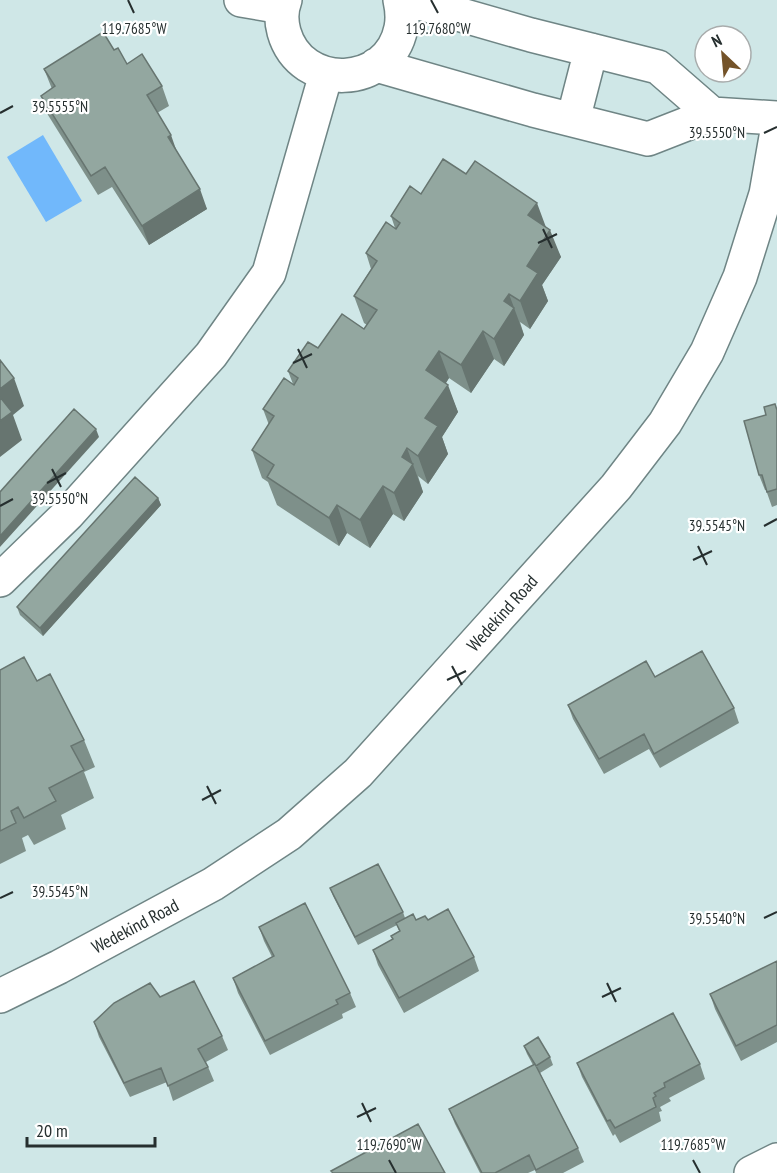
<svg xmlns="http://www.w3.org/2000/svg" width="777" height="1173" font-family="'PT Sans Narrow',sans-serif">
  <rect width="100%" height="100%" fill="#cfe7e7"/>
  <path fill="#71b8fb" d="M 43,135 L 82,201 L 46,222 L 7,157 Z"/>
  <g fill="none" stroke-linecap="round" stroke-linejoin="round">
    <g stroke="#6f8585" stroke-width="36">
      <path id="minor" d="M 241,0 L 282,7
        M 285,0 C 281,10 281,21 284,32 C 301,92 389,89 401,28 C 403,18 402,9 400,0
        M 409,0 L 531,35 L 658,67 L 712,114
        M 376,65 L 533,110 L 648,139 L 712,114 L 777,118
        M 573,120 L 591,50
        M 0,580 L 68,514 L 211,355 L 269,273 L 326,74
        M 0,996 L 59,967 L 213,884 L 289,834 L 358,773 L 616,487 L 665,423 L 707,352 L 740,277 L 766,194 L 777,131
        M 751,1173 L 777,1160"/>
    </g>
    <use href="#minor" stroke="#fff" stroke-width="33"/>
  </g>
  <path fill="#7e908a" d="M 114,50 L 127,64 L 162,86 L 169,106 L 157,113 L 207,209 L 149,245 L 112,187 L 98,195 L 48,115 L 41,96 L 52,89 L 44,69 Z
    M 421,194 L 545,226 L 561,257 L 542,285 L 548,301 L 530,329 L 520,322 L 524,335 L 504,366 L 494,359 L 471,393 L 449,378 L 446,383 L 458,412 L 442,437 L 448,454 L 428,484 L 418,476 L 423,492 L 404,521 L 393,514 L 370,548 L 347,533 L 339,546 L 277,505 L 268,482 L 262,478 L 252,450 L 269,425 L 263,409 L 293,384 L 288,371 L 318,348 L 364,329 L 367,325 L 364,323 L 354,296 L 371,269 L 366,253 L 395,228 L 391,216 Z
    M 777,410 L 777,505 L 772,507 L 766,490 L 765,490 L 759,475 L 766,415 Z
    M 158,498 L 161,505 L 43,636 L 20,615 L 17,607 Z
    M 0,670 L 37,681 L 84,740 L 95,767 L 84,772 L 94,798 L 61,815 L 66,829 L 34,845 L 28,835 L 22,838 L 26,851 L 0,864 Z
    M 655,677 L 734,708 L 739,723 L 660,768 L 649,749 L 604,774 L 573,719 L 568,705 Z
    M 330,888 L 403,912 L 405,918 L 416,920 L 428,920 L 474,957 L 479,971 L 404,1013 L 378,965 L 373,950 L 393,939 L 391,936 L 399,931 L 397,925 L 358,945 L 333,896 Z
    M 259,927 L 350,993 L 356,1007 L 342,1014 L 343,1018 L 270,1055 L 238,993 L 233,978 L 272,957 L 264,941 Z
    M 777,961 L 777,1042 L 741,1061 L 715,1009 L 710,994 Z
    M 160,997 L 222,1036 L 228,1050 L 206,1062 L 214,1081 L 173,1101 L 167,1082 L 130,1097 L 99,1037 L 94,1022 Z
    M 524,1046 L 550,1057 L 553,1065 L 540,1073 L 578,1148 L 584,1162 L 563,1173 L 536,1173 L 535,1170 L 528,1173 L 480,1173 L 455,1124 L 449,1109 L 533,1065 L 527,1054 Z
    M 577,1063 L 700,1064 L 705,1079 L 669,1098 L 671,1101 L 660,1107 L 662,1111 L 659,1112 L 661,1121 L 620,1143 L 615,1134 L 613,1136 L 582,1077 Z"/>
  <path fill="#677570" d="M 171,135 L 178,155 L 168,137 Z
    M 200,189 L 207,209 L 149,245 L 142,226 Z
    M 537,203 L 547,230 L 528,215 Z
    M 550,230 L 561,257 L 542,285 L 548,301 L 530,329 L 520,301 L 527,266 Z
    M 509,294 L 524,335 L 504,366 L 494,339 L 504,301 Z
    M 483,331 L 494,359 L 471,393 L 461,365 Z
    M 439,351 L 449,378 L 436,398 L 426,370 Z
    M 14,378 L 24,406 L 13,415 L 22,440 L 0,457 L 0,389 Z
    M 448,385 L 458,412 L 442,437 L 448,454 L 428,484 L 418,456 L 425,418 Z
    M 96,429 L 99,437 L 0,547 L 0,536 Z
    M 407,448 L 423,492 L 404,521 L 394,493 L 402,457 Z
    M 383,486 L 393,514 L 370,548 L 360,520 Z
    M 158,498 L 161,505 L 43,636 L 40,628 Z
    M 337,505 L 347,533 L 339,546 L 329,518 Z"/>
  <path fill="#93a7a0" stroke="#677570" stroke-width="1.5" d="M 103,32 L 114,50 L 118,48 L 127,64 L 142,54 L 162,86 L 147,95 L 171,135 L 168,137 L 200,189 L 142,226 L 105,167 L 91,176 L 41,96 L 55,86 L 44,69 Z
    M 443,159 L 466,174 L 475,161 L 537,203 L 528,215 L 550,230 L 527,266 L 538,273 L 520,301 L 509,294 L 504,301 L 514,308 L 494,339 L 483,331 L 461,365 L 439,351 L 426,370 L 448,385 L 425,418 L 438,426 L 418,456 L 407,448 L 402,457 L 413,464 L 394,493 L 383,486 L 360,520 L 337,505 L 329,518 L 267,477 L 274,465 L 252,450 L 274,416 L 263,409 L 284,378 L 294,385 L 298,378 L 288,371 L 308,342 L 318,348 L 342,314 L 364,329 L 377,310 L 354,296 L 377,261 L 366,253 L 386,222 L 396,229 L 400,223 L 391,216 L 410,186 L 421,194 Z
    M 0,360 L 14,378 L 0,389 Z
    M 0,397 L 12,412 L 0,421 Z
    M 775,404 L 777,410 L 777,489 L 767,492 L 762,475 L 759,475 L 744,421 L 766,415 L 764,407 Z
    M 74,409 L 96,429 L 0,536 L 0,492 Z
    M 135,477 L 158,498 L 40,628 L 17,607 Z
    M 702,651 L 734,708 L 654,754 L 644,734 L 599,759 L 568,705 L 646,661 L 655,677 Z
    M 24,657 L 37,681 L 50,674 L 84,740 L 71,746 L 84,770 L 49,788 L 56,801 L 24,818 L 18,807 L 11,811 L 16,823 L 0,831 L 0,670 Z
    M 378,864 L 403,912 L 355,937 L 330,888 Z
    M 305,903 L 350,993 L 336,1000 L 338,1004 L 265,1041 L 233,978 L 274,956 L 259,927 Z
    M 448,909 L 474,957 L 399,998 L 373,950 L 393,939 L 391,936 L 400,931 L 396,923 L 413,914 L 416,920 L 425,916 L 428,920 Z
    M 777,961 L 777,1025 L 736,1046 L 710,994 Z
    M 194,981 L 222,1036 L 198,1049 L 208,1067 L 168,1086 L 161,1068 L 124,1083 L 94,1022 L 114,1003 L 150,983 L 160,997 Z
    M 673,1013 L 700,1064 L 664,1083 L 665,1087 L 654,1093 L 656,1096 L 653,1098 L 656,1107 L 615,1128 L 610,1120 L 607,1121 L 577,1063 Z
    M 538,1037 L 550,1057 L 536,1066 L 524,1046 Z
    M 535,1064 L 578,1148 L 536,1170 L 529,1155 L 495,1173 L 482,1173 L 449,1109 Z
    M 418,1124 L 445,1173 L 333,1173 L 331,1171 Z"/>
  <path fill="none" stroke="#262f2f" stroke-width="2" d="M 128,0 L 134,13M 431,0 L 438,13M 0,113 L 13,106M 764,133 L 777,127M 543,229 L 552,248M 538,243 L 557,234M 298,349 L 307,368M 293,363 L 312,354M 52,469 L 61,487M 47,483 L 66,473M 0,506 L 13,499M 764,526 L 777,519M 698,546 L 707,565M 693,560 L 712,551M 452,666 L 462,685M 447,680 L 466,671M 207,786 L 216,804M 202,800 L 221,790M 0,898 L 13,892M 764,918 L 777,912M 607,983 L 616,1002M 602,997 L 621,988M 362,1103 L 371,1122M 357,1117 L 376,1108M 389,1160 L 396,1173M 693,1160 L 700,1173"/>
  <g text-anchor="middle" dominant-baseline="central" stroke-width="4.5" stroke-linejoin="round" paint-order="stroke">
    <g font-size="18" fill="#262f2f" stroke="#fff">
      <text transform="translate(502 613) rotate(-48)">Wedekind Road</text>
      <text transform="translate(135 926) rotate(-28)">Wedekind Road</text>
    </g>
  </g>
  <g font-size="15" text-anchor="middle" fill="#262f2f" stroke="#fff" stroke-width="4.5" stroke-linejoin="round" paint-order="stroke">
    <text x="134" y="34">119.7685°W</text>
    <text x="438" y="34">119.7680°W</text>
    <text x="60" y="112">39.5555°N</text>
    <text x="717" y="138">39.5550°N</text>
    <text x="60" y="504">39.5550°N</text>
    <text x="717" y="531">39.5545°N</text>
    <text x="60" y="897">39.5545°N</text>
    <text x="717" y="924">39.5540°N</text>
    <text x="389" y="1150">119.7690°W</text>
    <text x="693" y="1150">119.7685°W</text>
  </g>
  <g transform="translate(723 54) rotate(334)"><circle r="28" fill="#ffffff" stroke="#a8acac" stroke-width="1.5"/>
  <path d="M0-4.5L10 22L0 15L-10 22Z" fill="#745329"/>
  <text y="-9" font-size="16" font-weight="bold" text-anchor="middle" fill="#262f2f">N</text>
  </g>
  <path d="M27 1137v9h128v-9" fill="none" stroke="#262f2f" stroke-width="3"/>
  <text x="36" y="1137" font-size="18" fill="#262f2f" stroke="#ffffff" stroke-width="4.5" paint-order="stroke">20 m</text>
</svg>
